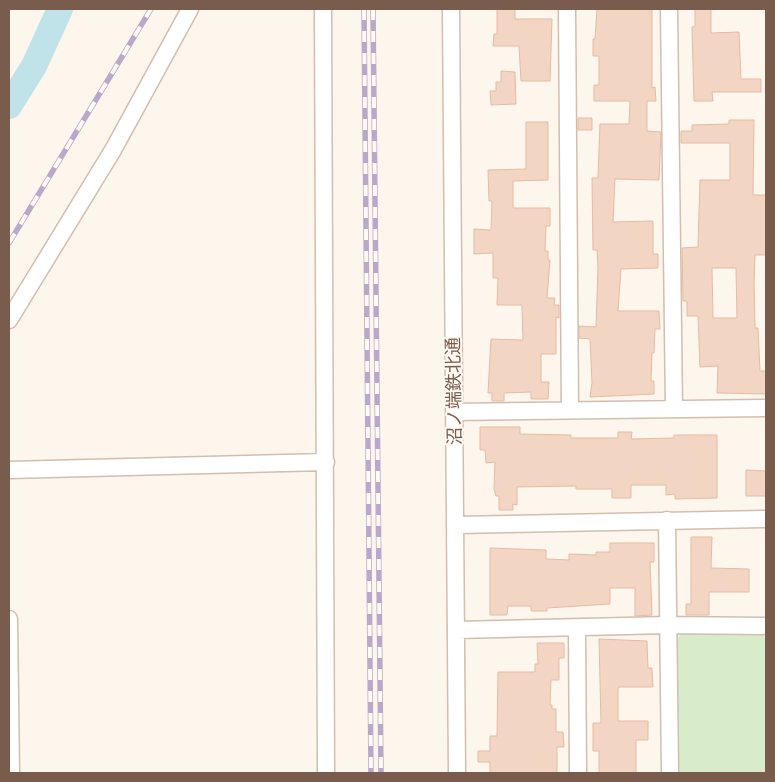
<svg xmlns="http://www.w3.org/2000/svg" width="775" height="782" font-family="Montserrat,'Noto Sans JP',sans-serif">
  <rect width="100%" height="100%" fill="#fdf6ec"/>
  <path fill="#d8ecc9" d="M 681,632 L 761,632 L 766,639 L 766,773 L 678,773 L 676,642 Z"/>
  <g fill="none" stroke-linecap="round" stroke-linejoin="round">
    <path stroke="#bfe3e8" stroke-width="26" d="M 9,106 L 34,66 L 60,9"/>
  </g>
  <path fill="#f3d5c3" stroke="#e6bba3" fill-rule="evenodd" d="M 497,9 L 515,9 L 515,19 L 552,19 L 550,81 L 521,81 L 519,46 L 493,46 L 494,34 L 497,34 Z
    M 597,9 L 652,9 L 652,88 L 655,87 L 656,101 L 647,101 L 647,131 L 661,132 L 659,180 L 615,179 L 613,222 L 653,221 L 653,254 L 658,254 L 658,268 L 621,269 L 618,311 L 659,311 L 660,329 L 655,329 L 654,353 L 652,353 L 651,381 L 654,381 L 654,394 L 590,397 L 592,383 L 590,339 L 579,338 L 579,326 L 596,327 L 598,268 L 597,250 L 593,250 L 592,178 L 598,178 L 600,124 L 629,124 L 630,101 L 594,101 L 594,85 L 599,85 L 599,56 L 593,56 L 593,39 L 595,39 Z
    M 695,9 L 711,9 L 711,33 L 739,32 L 741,79 L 761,79 L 761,92 L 712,92 L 713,101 L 694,101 L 692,27 L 695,26 Z
    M 501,71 L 515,72 L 516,104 L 491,105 L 490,91 L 496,91 L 496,82 L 501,82 Z
    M 578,118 L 592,118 L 592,130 L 578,130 Z
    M 729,120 L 754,120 L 753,195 L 766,195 L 766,255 L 755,255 L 754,281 L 755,328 L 758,328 L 760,371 L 766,371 L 766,394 L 717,393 L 718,366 L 700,367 L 698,316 L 687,316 L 687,301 L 683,301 L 682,248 L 698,247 L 700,180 L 730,180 L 730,143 L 681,143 L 681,131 L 692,131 L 692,125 L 729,124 ZM 712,268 L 736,268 L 737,318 L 713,318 Z
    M 526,122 L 548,122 L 548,180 L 513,181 L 513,208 L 550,208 L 550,226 L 546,226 L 545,251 L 548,251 L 548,260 L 550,260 L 547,298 L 555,298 L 554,305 L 559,305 L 559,318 L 556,317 L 556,354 L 541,354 L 541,382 L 549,382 L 548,399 L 531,399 L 531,392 L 504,393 L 504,401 L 492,401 L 492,393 L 488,393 L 491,339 L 523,340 L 522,305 L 497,305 L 498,278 L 493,278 L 493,253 L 474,254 L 474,229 L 491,230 L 492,201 L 489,201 L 488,170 L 526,169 Z
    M 480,427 L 520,427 L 520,434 L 571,435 L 571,438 L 618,438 L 618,432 L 632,432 L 631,439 L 674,438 L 674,435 L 717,435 L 717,498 L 675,499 L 675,494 L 666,495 L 666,485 L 631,485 L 631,498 L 612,498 L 612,489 L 576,489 L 576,486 L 517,487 L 517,505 L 513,504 L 513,510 L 499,510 L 499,496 L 496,496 L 494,489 L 495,462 L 486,463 L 485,450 L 480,450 Z
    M 746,470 L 766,471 L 766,496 L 746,496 Z
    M 691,537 L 712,537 L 711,568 L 749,569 L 749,592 L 709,592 L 709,615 L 686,615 L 686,604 L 691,604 Z
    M 610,543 L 654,543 L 654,562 L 650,562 L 652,615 L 635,616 L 635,588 L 610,588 L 610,604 L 547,608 L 547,611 L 531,611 L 531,606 L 508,606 L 507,615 L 490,615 L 490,548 L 546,550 L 546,559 L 569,560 L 569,554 L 596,555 L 596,552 L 610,552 Z
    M 599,639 L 647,641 L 648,668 L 652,668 L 653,687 L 619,687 L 618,689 L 618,721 L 648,721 L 648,740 L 636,740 L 636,773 L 599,773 L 599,751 L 593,751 L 593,723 L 601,723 Z
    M 537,643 L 564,643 L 564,658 L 559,658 L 559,680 L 551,680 L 550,705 L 552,705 L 552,709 L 556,709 L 556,732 L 563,732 L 564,747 L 557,747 L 557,773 L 490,773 L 490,762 L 478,762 L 478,751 L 490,751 L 490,736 L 497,736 L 498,672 L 535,672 L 535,664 L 538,664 Z"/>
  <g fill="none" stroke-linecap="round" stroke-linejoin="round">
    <g stroke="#d1beb0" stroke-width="19">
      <path id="minor" d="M 323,9 L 326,773
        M 451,9 L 457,773
        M 567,9 L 570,410
        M 669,9 L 674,409
        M 9,320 L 113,150 L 190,9
        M 454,412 L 766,408
        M 9,470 L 326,462
        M 667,520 L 670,773
        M 456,525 L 766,519
        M 9,619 L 11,773
        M 577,628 L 578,773
        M 456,630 L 668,625 L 766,626"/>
    </g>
    <use href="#minor" stroke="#fff" stroke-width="16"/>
    <g stroke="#b9a8c9" stroke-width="5.5">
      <path id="rail" d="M 364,9 L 371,773
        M 373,9 L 381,773
        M 9,243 L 151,9"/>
    </g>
    <use href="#rail" stroke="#fffaf3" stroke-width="4" stroke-dasharray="11" stroke-linecap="butt"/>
  </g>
  <g text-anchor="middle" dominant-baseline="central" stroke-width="4" stroke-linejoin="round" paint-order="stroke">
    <g font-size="18" fill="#7a5c4d" stroke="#fffaf3">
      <text transform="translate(454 391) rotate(-91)">沼ノ端鉄北通</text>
    </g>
  </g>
  <rect width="775" height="782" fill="none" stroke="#7a5c4d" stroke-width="20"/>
</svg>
